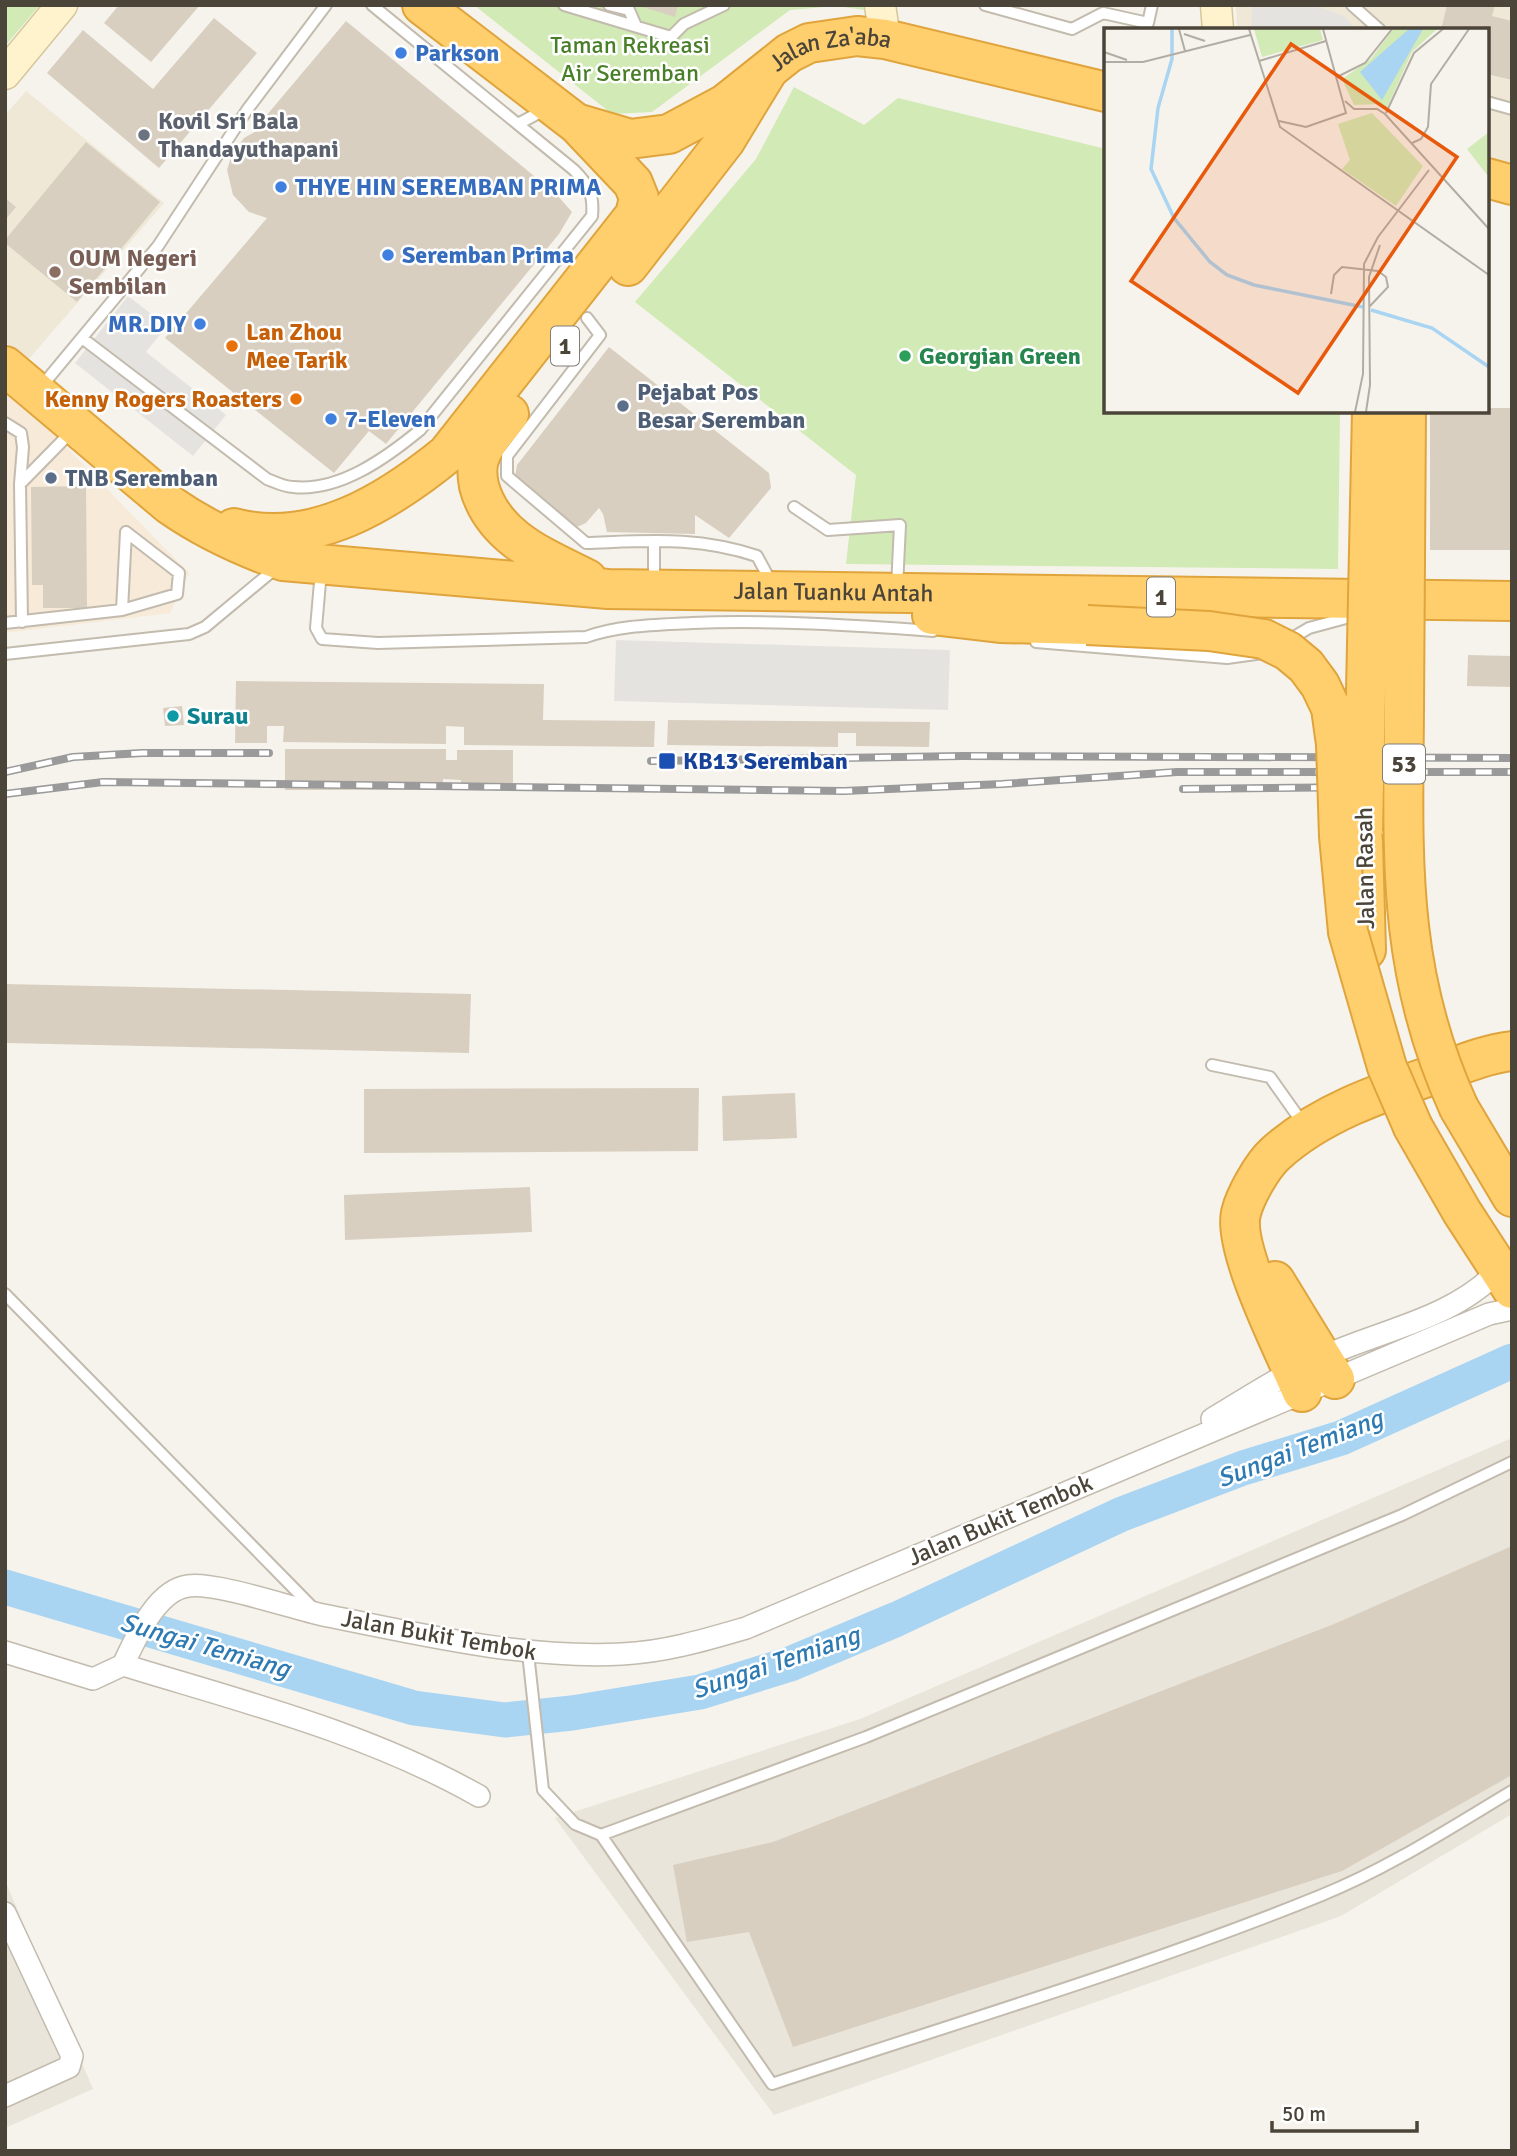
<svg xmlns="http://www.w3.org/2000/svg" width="1517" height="2156" font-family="Signika,sans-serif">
  <rect width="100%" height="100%" fill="#f6f3ec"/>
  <path fill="#eae5da" d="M 1512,1438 L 1512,1814 L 1341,1916 L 774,2115 L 555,1818 L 860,1719 Z
    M 5,1880 L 93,2089 L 5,2128 Z"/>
  <path fill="#f7ead8" d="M 5,384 L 189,573 L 170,613 L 5,633 Z"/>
  <path fill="#efe8d6" d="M 1236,5 L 1512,5 L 1512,174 L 1487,167 L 1487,30 L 1237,30 Z
    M 26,91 L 164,203 L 27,361 L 5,342 L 5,115 Z"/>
  <path fill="#d2eab5" d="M 5,5 L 40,5 L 5,46 Z
    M 474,5 L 871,5 L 872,11 L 836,6 L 790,10 L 652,112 L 612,114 Z
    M 794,87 L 864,125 L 898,98 L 1106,149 L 1106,411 L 1340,411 L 1338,569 L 846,564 L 856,475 L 635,302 L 756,159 Z"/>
  <path fill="#e5e3e0" d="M 1252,5 L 1314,5 L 1344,16 L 1357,30 L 1251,30 Z
    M 128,296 L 167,326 L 146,352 L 226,415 L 193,456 L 75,363 Z
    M 616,640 L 950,650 L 948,710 L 614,701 Z"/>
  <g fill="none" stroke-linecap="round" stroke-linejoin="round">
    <path stroke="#a9d4f2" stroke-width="35" d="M 5,1587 L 414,1708 L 505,1720 L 572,1713 L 700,1692 L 790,1664 L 897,1619 L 1122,1514 L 1243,1468 L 1341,1438 L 1512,1361"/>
  </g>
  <path fill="#d8cfc1" d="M 119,5 L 200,5 L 151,62 L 104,23 Z
    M 636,5 L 678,5 L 675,17 Z
    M 1447,5 L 1495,5 L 1492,16 L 1512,21 L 1512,80 L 1487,74 L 1487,30 L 1441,30 Z
    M 214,18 L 257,53 L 159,168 L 47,73 L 83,30 L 153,89 Z
    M 346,21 L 557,195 L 572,212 L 559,234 L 386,444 L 369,431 L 334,473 L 165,338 L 267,218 L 249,212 L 233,195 L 227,170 L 232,154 L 244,138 L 272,122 L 266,116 Z
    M 86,142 L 160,202 L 77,302 L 5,243 L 5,240 Z
    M 5,198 L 16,207 L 5,220 Z
    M 609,347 L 769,473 L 771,488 L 729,538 L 695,515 L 695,534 L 607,532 L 603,514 L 599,508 L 586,523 L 577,527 L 515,476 L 517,465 Z
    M 1487,408 L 1512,408 L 1512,550 L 1430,550 L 1430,411 L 1487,411 Z
    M 86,486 L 87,608 L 43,608 L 43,585 L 32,585 L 31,487 Z
    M 1468,655 L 1512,656 L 1512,687 L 1467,686 Z
    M 236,681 L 544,684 L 543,720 L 655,721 L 654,747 L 464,745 L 464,727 L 446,726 L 446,744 L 283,742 L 284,726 L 267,726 L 267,743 L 235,743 Z
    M 182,706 L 184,725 L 165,726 L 163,708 Z
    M 668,720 L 930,722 L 929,747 L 856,746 L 856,733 L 838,733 L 838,747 L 667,745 Z
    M 285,749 L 446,749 L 446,760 L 457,760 L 457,750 L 513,750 L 513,790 L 461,790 L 461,780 L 443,779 L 443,790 L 285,790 Z
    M 5,984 L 471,994 L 469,1053 L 5,1043 Z
    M 699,1088 L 698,1151 L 364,1153 L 364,1089 Z
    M 795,1093 L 797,1138 L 723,1141 L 722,1096 Z
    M 530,1187 L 532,1232 L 345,1240 L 344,1195 Z
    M 1512,1546 L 1512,1775 L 1342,1871 L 793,2047 L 749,1932 L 687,1942 L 673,1865 L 773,1842 L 1334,1624 Z"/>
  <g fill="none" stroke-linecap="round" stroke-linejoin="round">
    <g stroke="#c2bbae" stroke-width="14">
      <path id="lane" d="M 564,5 L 671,37 L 684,24 L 724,5
        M 609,5 L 629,10 L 636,26
        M 985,5 L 1072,29 L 1103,13 L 1148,23 L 1152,5
        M 1352,5 L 1380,30
        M 1487,102 L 1512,109
        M 518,124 L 546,109
        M 587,318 L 600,335 L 507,456 L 507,476 L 586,543 C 648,541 697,536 757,556 L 771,582
        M 82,338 L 267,479 C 275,482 284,487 293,487 C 339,492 386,458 420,430 L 592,216 C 594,195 589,185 574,170 L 372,5
        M 41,387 L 158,246 L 247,110 L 326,5
        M 5,423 L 21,433 L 23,447 L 20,484 L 22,622
        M 20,484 L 72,431
        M 794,507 L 828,530 L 900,525 L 897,587
        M 654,541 L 654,584
        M 321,571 L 316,628 L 322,639 L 378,643 L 586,637 C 620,625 655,625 692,623 C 772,620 852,625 933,631
        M 5,623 L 122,610 L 177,594 L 179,573 L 126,532 L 122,610
        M 1287,641 L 1309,628 L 1357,615
        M 1036,642 L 1227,658 L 1263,653
        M 5,654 L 189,634 L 205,627 L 276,568
        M 1212,1065 L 1270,1077 L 1304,1125
        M 5,1294 L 315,1610
        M 528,1653 L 543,1790 L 575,1824 L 601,1835 L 772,2084 C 955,2023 1143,1968 1322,1895 C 1389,1868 1450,1828 1512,1791
        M 601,1835 L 866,1737 L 1402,1515 L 1512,1462"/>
    </g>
    <g stroke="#c2bbae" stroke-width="24">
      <path id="street" d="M 1212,1419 C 1247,1398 1282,1375 1320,1358 C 1380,1330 1451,1320 1498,1271
        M 5,1652 L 93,1679 L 123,1665 C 244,1702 368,1733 479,1796
        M 123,1665 C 135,1640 156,1590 188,1586 C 216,1582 291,1608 323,1615 C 420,1634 522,1659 622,1654 C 665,1652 705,1640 746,1628 L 1489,1314 L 1512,1309
        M 5,1913 L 72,2056 L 69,2067 L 5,2096"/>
    </g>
    <g stroke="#d6c79b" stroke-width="33">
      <path id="secondary" d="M 880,5 L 885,39
        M 1216,5 L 1218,30
        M 5,74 L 62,5"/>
    </g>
    <g stroke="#e0a43c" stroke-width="42">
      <g id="highway">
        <path id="s1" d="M 579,124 L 630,139 L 669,134 L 725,104 L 789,53 L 809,43 L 857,36 L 885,39 L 1106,92"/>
        <path d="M 1487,178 L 1512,185"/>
        <path d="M 628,266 L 725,141 L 767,72"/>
        <path id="s2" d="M 5,366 L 170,505 C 206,530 243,547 283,561 L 608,589 L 1512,601"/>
        <path d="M 509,414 C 500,426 487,439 481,454 C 476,464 477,476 479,486 C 493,538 543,557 587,579"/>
        <path d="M 234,528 C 313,549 388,502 447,454 L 635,215 L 639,198 L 633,183 L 577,124 L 422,5"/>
        <path d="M 932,615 L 1000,623 L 1087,625"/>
        <path d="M 1363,841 L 1366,950"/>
        <path d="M 1459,1108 L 1512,1197"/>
        <path d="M 1413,1127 L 1462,1212 L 1512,1289"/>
        <path d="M 1275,1281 L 1335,1379"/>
        <path d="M 1302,1392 C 1287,1356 1232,1249 1241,1213 C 1245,1196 1262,1166 1275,1154 C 1320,1113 1380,1093 1436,1074 C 1460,1065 1486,1054 1512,1051"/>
      </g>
    </g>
    <use href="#lane" stroke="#fff" stroke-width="10"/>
    <use href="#street" stroke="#fff" stroke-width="21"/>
    <use href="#secondary" stroke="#fff3cd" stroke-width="30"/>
    <use href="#highway" stroke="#ffcf6e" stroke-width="38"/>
    <g stroke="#9a9a9a" stroke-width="8">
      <path id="rail" d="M 651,761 L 963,756 L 1512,758
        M 5,772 L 73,757 L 142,753 L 269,753
        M 1183,789 L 1372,787
        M 5,794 L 103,782 L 844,791 L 1002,784 L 1177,772 L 1512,772"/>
    </g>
    <use href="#rail" stroke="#fff" stroke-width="5" stroke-dasharray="16" stroke-linecap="butt"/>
    <g stroke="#e0a43c" stroke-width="42" stroke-linecap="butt">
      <path id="highway-bridge" d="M 1406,411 C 1405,510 1405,609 1404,708 C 1403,855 1396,971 1459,1108
        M 1087,625 L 1209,631 L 1264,639 L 1288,651 L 1306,666 L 1320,685 L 1331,708 L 1336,744 L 1339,836 L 1348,932 L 1387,1067 L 1413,1127
        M 1363,831 L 1372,411"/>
    </g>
    <use href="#highway-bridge" stroke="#ffcf6e" stroke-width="38"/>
  </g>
  <g fill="#3f7fe0" stroke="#fff" stroke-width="2.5">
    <circle cx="401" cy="53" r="7"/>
    <circle cx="281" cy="187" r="7"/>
    <circle cx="388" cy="255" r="7"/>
    <circle cx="200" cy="324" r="7"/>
    <circle cx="331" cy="419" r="7"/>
  </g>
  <circle fill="#6b7280" stroke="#fff" stroke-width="2.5" cx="144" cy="135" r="7"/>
  <circle fill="#8d6e63" stroke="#fff" stroke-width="2.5" cx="55" cy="272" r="7"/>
  <g fill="#e8710a" stroke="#fff" stroke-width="2.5">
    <circle cx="232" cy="346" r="7"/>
    <circle cx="296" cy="399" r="7"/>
  </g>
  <circle fill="#2e9e5b" stroke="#fff" stroke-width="2.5" cx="905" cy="356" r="7"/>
  <g fill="#5c6f8a" stroke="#fff" stroke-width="2.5">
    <circle cx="623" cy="406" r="7"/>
    <circle cx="51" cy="478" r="7"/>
  </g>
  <circle fill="#0f9aa8" stroke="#fff" stroke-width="2.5" cx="173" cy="716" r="7"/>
  <rect fill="#1a4fb4" stroke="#fff" stroke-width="2.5" x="658" y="752" width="18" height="18" rx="3.5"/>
  <g text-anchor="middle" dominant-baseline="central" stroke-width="5" stroke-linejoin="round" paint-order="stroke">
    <g fill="#fff" stroke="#817c74" stroke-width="2">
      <rect x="551" y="326.5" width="28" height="39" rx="5"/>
      <rect x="1147" y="577.5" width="28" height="39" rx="5"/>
      <rect x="1383" y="744.5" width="42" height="39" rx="5"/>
    </g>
    <g font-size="23" font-weight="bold" fill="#4b4439">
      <text x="565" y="346">1</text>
      <text x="1161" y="597">1</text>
      <text x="1404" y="764">53</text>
    </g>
    <g font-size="24" fill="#4a7f2a" stroke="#fff">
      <text x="630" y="45">Taman Rekreasi<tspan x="630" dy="28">Air Seremban</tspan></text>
    </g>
    <g font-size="24" font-weight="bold" fill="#366cbe" stroke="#fff" text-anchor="start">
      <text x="415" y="53">Parkson</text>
      <text x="295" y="187">THYE HIN SEREMBAN PRIMA</text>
      <text x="402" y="255">Seremban Prima</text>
      <text x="186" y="324" text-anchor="end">MR.DIY</text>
      <text x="345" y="419">7-Eleven</text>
    </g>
    <g font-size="24" fill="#4b4439" stroke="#fff">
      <text stroke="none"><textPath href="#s1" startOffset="280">Jalan Za'aba</textPath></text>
      <text stroke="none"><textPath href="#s2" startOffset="894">Jalan Tuanku Antah</textPath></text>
      <text transform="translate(1365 868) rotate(-91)">Jalan Rasah</text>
      <text transform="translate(1000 1520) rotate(-23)">Jalan Bukit Tembok</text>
      <text transform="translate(439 1635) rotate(10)">Jalan Bukit Tembok</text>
    </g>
    <g font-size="24" font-weight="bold" fill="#5b616d" stroke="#fff" text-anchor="start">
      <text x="158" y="121">Kovil Sri Bala<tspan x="158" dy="28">Thandayuthapani</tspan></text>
    </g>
    <g font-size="24" font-weight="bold" fill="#785e54" stroke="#fff" text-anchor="start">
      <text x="69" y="258">OUM Negeri<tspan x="69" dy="28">Sembilan</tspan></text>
    </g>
    <g font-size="24" font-weight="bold" fill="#c56008" stroke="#fff" text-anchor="start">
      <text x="246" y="332">Lan Zhou<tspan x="246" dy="28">Mee Tarik</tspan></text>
      <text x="282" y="399" text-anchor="end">Kenny Rogers Roasters</text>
    </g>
    <g font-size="24" font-weight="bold" fill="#27864d" stroke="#fff" text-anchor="start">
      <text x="919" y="356">Georgian Green</text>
    </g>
    <g font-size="24" font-weight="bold" fill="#4e5e75" stroke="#fff" text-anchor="start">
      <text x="637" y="392">Pejabat Pos<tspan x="637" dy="28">Besar Seremban</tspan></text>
      <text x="65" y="478">TNB Seremban</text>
    </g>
    <g font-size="24" font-weight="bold" fill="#0d838f" stroke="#fff" text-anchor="start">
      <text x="187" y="716">Surau</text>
    </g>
    <g font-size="24" font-weight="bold" fill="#164399" stroke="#fff" text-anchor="start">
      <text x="683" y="761">KB13 Seremban</text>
    </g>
    <g font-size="26" font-style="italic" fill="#2e7ab2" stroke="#fff">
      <text transform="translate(1300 1449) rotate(-21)">Sungai Temiang</text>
      <text transform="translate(205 1646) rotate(16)">Sungai Temiang</text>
      <text transform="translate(776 1663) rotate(-19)">Sungai Temiang</text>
    </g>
  </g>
  <g transform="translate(1104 28)">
    <rect width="385" height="385" fill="#f6f3ec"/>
    <path d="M 150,1 L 216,1 L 219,12 L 158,29 ZM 289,1 L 333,1 L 308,24 L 282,82 L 273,76 L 250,77 L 238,51 L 267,31 ZM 268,85 L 319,138 L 292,178 L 238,141 L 246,132 L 234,96 ZM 385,104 L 385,145 L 383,147 L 363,121 Z" fill="#d2eab5"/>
    <path d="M 305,1 L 319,1 L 278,72 L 256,44 Z" fill="#a9d4f2"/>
    <path fill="none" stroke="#a9d4f2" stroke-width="3.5" d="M 68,1 L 68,31 L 54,80 L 47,141 L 70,190 L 106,234 L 123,247 L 150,257 L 259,279M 267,282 L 328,300 L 385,339"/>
    <path fill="none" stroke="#b2ada4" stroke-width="2" d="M 75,1 L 81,23M 145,1 L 176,99 L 385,247M 80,6 L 101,13M 0,24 L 23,32M 155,33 L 222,13M 0,34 L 39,34 L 146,7M 233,49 L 261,35 L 288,1M 241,73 L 250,81 L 273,81 L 281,86 L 385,201M 282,85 L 310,25 L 339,1M 175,93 L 202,99 L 242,85 L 219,1M 308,115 L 317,111 L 324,99 L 327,56 L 365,1M 227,266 L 230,247 L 238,239 L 274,243 L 282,249 L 284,259 L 266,278M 251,384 L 259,346 L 260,236 L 274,209 L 325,142M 262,384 L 266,357 L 265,249 L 276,217"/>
    <path fill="#e8590c" fill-opacity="0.15" stroke="#e8590c" stroke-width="3.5" d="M 187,16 L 353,129 L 194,365 L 27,253 Z"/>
    <rect width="385" height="385" fill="none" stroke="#4b4439" stroke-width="3.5"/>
  </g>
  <rect width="1517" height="2156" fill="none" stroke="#4b4439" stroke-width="14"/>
  <path d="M1272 2121v10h145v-10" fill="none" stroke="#4b4439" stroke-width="3.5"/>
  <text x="1282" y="2121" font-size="21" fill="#4b4439" stroke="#ffffff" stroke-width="5" paint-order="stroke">50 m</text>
</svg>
